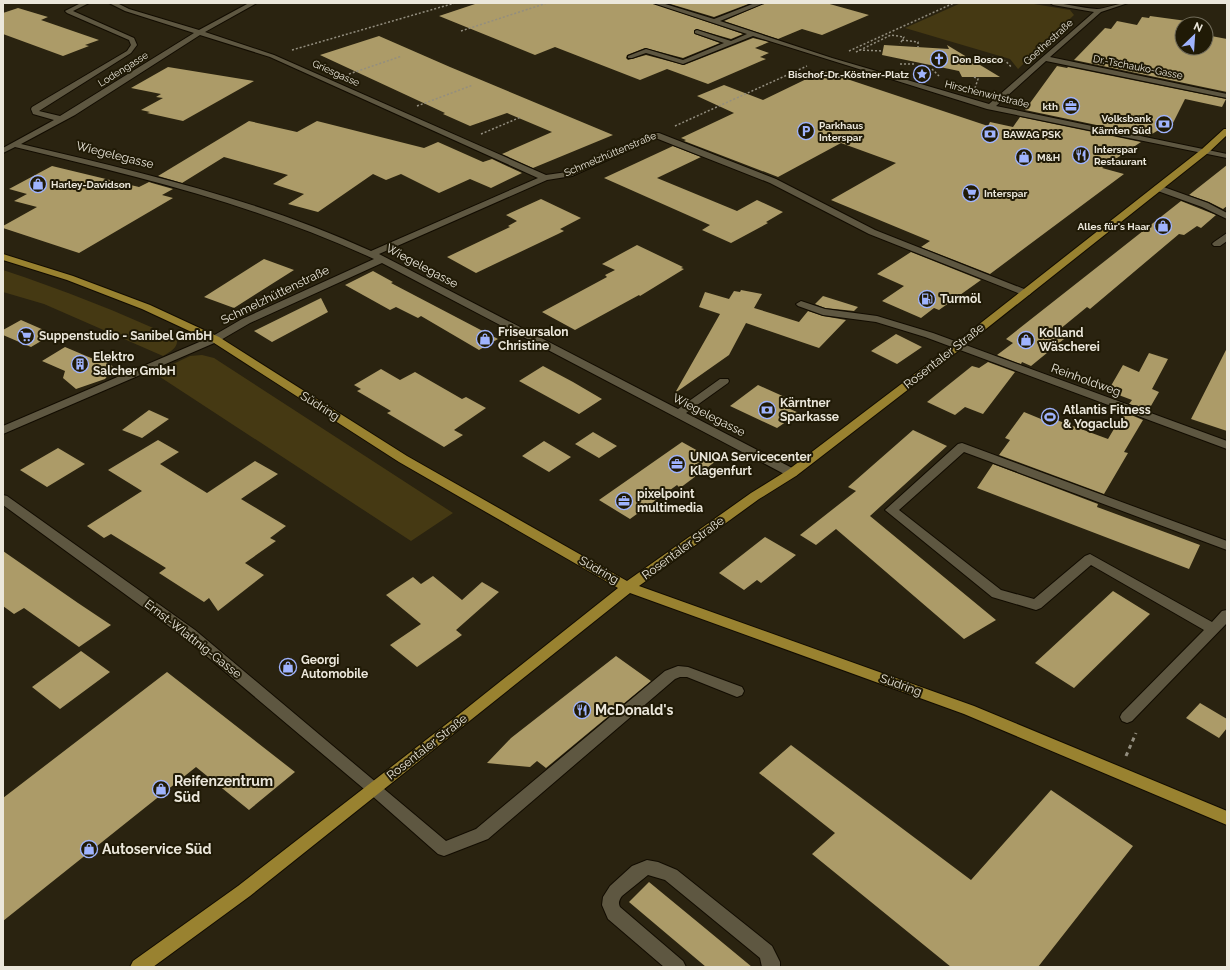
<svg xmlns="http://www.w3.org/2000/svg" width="1230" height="970" font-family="Raleway,sans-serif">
  <rect width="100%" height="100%" fill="#2a2310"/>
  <path fill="#453913" d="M 961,3 L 1028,3 L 1070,10 L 1074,15 L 1018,69 L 1010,59 L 905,28 Z
    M 3,270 C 63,290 120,312 177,339 C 178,348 171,351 163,356 L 44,304 L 3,292 Z
    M 202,355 L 214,358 L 453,513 L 411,541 L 154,373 L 190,356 Z"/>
  <path fill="#ac9b68" d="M 478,3 L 652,3 L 743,34 L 731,39 L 696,29 L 694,31 L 695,34 L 720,43 L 683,58 L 645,48 L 627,55 L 626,58 L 628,60 L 646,55 L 684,65 L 753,38 L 769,42 L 755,48 L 769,53 L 760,57 L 766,59 L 708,84 L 667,69 L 640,80 L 555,47 L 535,55 L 439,16 Z
    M 667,3 L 751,3 L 714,17 Z
    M 765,3 L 826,3 L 869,15 L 822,35 L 802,29 L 778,39 L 724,21 Z
    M 18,8 L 48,17 L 41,20 L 99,40 L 85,45 L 89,46 L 63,56 L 3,34 L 3,13 Z
    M 1150,16 L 1194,22 L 1193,24 L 1182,24 L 1182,48 L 1206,48 L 1206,35 L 1227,39 L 1227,92 L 1074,60 L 1105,28 L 1111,29 L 1117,21 L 1137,25 L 1142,17 L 1149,18 Z
    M 379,36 L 450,67 L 613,135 L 533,168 L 502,154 L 552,132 L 507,113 L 470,126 L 443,114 L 445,113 L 320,55 Z
    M 884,45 L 949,49 L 947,45 L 1000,77 L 962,77 L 959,71 L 882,55 Z
    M 1057,66 L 1067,68 L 1068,67 L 1226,99 L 1222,107 L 1185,99 L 1169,131 L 1160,129 L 1149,136 L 1025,110 Z
    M 168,67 L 254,81 L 183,121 L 147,113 L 150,112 L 141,110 L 163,98 L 156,97 L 161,94 L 131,88 Z
    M 823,71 L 988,126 L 990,122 L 1013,127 L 1020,117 L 1141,142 L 1102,168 L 1124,174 L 990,274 L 921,247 L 930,241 L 831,200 L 896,163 L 841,143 L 778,177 L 684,141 L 686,140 L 681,138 L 734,113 L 697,96 L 724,85 L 763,100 Z
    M 249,121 L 297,132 L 317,121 L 424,148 L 438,142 L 483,162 L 492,159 L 522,173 L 491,188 L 470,179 L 439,193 L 401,174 L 386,180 L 373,174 L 318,212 L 288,204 L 304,194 L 273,184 L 288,175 L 224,157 L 182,183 L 158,176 Z
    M 673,146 L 701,157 L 657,178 L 737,211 L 757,200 L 783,212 L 766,222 L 768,223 L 731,243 L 702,230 L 710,225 L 604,178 Z
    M 1227,165 L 1227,206 L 1223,209 L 1209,202 L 1189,195 Z
    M 52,166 L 139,187 L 149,182 L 152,183 L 173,189 L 162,195 L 173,198 L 79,253 L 3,228 L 3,226 L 37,207 L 14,201 L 27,194 L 9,189 Z
    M 541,199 L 581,218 L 560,229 L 564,231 L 558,234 L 476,273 L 447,257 L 510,227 L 508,226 L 517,221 L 506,215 Z
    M 1181,201 L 1216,215 L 1201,228 L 1197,226 L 1184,235 L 1179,234 L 1090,309 L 1087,307 L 1054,334 L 1064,339 L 1031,366 L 1022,362 L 1021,364 L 997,355 L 1013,343 L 1006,339 Z
    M 637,245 L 683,267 L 681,268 L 684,269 L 640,296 L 639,295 L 575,330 L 542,312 L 607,277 L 605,275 L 615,270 L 602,264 Z
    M 911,252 L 981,280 L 939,310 L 934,308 L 921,318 L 882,301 L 904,286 L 877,274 Z
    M 264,259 L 294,270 L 234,308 L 204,297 Z
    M 373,271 L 393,282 L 391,283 L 498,339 L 479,350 L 421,316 L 418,318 L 396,307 L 390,310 L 345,285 Z
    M 741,290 L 762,294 L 754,308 L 799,322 L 808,311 L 823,316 L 846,320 L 819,348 L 746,323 L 729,355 L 675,393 L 720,314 L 699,307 L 705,292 L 729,299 L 734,291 L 740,292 Z
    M 823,296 L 858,307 L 854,311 L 825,308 L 815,304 Z
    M 321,298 L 328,312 L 272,342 L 254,331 Z
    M 21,320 L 53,334 L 31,347 L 3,335 L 3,330 Z
    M 896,334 L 922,347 L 897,364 L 871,351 Z
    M 65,347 L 91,358 L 107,360 L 114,368 L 105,379 L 76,389 L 63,378 L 65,371 L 42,361 Z
    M 1227,348 L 1227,431 L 1191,419 Z
    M 1149,353 L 1168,359 L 1152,389 L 1159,392 L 1148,411 L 1129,404 L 1132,400 L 1108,391 L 1123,365 L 1139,372 Z
    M 988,362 L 1015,372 L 983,414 L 965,407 L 955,415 L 927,402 L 972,366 L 979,368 Z
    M 543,366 L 573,382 L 602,399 L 579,414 L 519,381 Z
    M 381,369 L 400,380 L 415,372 L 462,399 L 466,397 L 486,408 L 454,430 L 463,435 L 444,447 L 387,413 L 391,411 L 357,391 L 361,389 L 354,385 Z
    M 758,385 L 787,398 L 779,404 L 799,413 L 777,428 L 730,406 Z
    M 149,410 L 169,419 L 142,438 L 122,430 Z
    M 1024,412 L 1041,419 L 1043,415 L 1108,439 L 1124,412 L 1143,420 L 1124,452 L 1128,453 L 1104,494 L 999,455 L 1010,440 L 1005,438 Z
    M 913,430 L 947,446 L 870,516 L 996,620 L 964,639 L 836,529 L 816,545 L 800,535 L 856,491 L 848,487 Z
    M 593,432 L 617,446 L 599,458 L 575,444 Z
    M 158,440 L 179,452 L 160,464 L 207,493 L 255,461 L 278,474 L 241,499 L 286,526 L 270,538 L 276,541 L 245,563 L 264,575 L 218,611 L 209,598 L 204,602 L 159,573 L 166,568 L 111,534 L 104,538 L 87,526 L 142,491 L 108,470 Z
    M 544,441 L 571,457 L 549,472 L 522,456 Z
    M 682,442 L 716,461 L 680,488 L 677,485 L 630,519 L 599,500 Z
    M 58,448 L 85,464 L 47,487 L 20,470 Z
    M 993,464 L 1098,504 L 1097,507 L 1200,545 L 1189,569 L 977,488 Z
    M 765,537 L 796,555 L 761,583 L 757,580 L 744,590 L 719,573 Z
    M 3,551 L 78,603 L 111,625 L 79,647 L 24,608 L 14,614 L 3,606 Z
    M 433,576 L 462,600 L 482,582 L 499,592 L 456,630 L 462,635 L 417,667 L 390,645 L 421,624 L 386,595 L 413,577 L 421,584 Z
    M 1113,591 L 1150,614 L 1074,688 L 1035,663 Z
    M 81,651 L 110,672 L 60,709 L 32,687 Z
    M 616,656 L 651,681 L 546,768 L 537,761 L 530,767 L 487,763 L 511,738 Z
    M 167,672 L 295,772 L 249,810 L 196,767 L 3,921 L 3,798 Z
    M 1200,703 L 1227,719 L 1227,728 L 1219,738 L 1186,718 Z
    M 791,745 L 971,880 L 1051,790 L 1133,846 L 1038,967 L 951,967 L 812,854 L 835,833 L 759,773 Z
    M 649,882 L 700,924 L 752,967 L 706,967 L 629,902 Z"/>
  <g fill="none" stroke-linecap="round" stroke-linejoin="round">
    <g stroke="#120c00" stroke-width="2">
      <path id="minor" d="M 81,3 L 89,3 L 73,11 L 134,38 L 137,45 L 131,53 L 39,111 L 60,116 L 194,33 L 125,11 L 109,3 L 117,3 L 129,9 L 199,30 L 249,3 L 257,3 L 205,32 L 274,55 L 546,175 L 567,172 L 644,137 L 650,137 L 650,141 L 572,176 L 547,180 L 379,254 L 678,409 L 720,379 L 728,379 L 729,381 L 728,383 L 686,413 L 796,470 L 798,473 L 796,476 L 788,476 L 382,263 L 250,323 L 219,341 L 3,434 L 3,426 L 211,337 L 242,319 L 374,259 C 257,205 140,177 15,147 L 3,153 L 3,148 L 54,120 L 33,114 L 31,109 L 32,107 L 127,51 L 131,45 L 129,40 L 67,13 L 65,11 ZM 200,35 L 270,57 L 538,178 L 371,251 C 260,200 141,172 21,144 L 75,115 Z
        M 653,3 L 662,3 L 714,19 L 755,3 L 764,3 L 720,21 L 832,58 L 989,104 L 1094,12 L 1053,5 L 1050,3 C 1066,3 1081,8 1097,9 C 1105,9 1117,3 1128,3 L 1101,12 L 1050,57 L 1227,94 L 1227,98 L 1046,61 L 996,106 L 1227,154 L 1227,158 L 987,109 L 753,36 L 683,64 L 646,53 L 632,58 L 628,58 L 628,56 L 646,49 L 683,60 L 724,43 L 695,33 L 695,31 L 697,30 L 731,41 L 747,34 Z
        M 653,133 L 659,133 L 776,179 L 875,230 L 1029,291 L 1031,293 L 1029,295 L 1023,295 L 869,234 L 770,183 L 653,137 Z
        M 1158,185 L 1208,203 L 1227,213 L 1227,219 L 1202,207 L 1155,190 L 1154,188 L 1155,186 Z
        M 1227,233 L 1227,241 L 1220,246 L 1214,246 L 1212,244 L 1214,242 Z
        M 801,301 L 825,309 L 877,316 L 933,333 L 1227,441 L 1227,449 L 925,337 L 876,322 L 823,315 L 798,306 L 796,304 Z
        M 962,443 L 1227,541 L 1227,550 L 964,452 L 899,510 L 1001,590 L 1034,599 L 1085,556 L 1090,554 L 1212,622 L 1222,611 L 1227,610 L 1227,623 L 1132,721 L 1127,723 L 1122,721 L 1120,717 L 1122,713 L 1204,630 L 1091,565 L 1041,608 L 1036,610 L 992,597 L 885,510 L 958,444 Z
        M 3,495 L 7,496 L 195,630 L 446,841 L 476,829 L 665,671 L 678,666 L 688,667 L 742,687 L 744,691 L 742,695 L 737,697 L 687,677 L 680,677 L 675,679 L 488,839 L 444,856 L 438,854 L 370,794 L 185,638 L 3,505 Z
        M 647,860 L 658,862 L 677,870 L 772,946 L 780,962 L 780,967 L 762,967 L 760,958 L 665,880 L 648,875 L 622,896 C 619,900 618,903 620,907 L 683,961 L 686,967 L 664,967 L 608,919 L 602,905 L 603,897 L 610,886 L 632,866 Z"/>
    </g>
    <g stroke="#120c00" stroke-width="2">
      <path id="major" d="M 1224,129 L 1227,129 L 1227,135 L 1208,153 L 962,348 L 796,476 L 759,499 L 639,586 L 974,706 L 1227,811 L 1227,825 L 964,714 L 630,593 L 250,896 L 153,967 L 130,967 L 133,961 L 238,886 L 462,712 L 618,588 L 399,462 L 211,341 L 142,309 L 67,280 L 3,260 L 3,254 L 73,276 L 150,305 L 219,337 L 407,456 L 627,581 L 751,493 L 788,470 L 954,344 L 1202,149 Z"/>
    </g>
    <path stroke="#938e7f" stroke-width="1.5" stroke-dasharray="2 2" stroke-linecap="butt" d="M 461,31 L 547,3
      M 902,40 L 918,42 L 918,47
      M 292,50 L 455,3
      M 859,50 L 883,51
      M 849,51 L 954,3
      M 856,52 L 891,35 L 904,37 L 900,44
      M 972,60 C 988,57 1001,53 1012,68
      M 900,64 L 914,64
      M 932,69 L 939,76
      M 349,74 L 402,56
      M 974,77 L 978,79 L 975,88
      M 417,106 L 473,85
      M 675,126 L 807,66
      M 481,134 L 521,117"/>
    <path stroke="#938e7f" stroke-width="3" stroke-dasharray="4 4" stroke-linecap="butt" d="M 1126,756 L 1136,733"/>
    <use href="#minor" fill="#5e5741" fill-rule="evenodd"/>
    <use href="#major" fill="#998230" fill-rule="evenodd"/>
  </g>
  <defs>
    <g id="church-ring" transform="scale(0.9)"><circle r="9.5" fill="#201a06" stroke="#9fb3fd" stroke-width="1.5"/><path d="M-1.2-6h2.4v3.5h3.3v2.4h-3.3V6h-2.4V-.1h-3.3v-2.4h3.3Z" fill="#9fb3fd"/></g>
    <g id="sight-ring" transform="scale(0.9)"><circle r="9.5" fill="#201a06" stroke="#9fb3fd" stroke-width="1.5"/><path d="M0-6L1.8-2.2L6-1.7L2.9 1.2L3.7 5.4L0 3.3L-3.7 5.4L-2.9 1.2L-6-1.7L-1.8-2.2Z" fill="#9fb3fd"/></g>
    <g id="office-ring" transform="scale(0.9)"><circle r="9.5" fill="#201a06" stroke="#9fb3fd" stroke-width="1.5"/><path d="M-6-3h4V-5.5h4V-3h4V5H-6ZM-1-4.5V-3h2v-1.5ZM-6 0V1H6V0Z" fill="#9fb3fd"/></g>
    <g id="bank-ring" transform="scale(0.9)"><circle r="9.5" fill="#201a06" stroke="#9fb3fd" stroke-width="1.5"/><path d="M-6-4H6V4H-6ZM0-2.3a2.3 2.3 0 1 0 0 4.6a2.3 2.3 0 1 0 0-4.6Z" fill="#9fb3fd"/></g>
    <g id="parking-ring" transform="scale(0.9)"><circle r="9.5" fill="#201a06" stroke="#9fb3fd" stroke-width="1.5"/><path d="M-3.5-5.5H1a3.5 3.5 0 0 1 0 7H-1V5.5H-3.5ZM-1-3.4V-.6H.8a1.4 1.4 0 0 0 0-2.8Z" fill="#9fb3fd"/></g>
    <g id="restaurant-ring" transform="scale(0.9)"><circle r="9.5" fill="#201a06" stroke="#9fb3fd" stroke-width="1.5"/><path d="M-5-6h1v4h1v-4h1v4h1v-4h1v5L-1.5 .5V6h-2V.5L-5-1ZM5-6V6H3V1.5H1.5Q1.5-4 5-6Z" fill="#9fb3fd"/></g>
    <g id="shop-ring" transform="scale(0.9)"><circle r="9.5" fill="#201a06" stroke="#9fb3fd" stroke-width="1.5"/><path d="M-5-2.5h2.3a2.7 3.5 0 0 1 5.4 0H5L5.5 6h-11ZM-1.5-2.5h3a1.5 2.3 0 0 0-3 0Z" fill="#9fb3fd"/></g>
    <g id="supermarket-ring" transform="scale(0.9)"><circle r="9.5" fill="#201a06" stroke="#9fb3fd" stroke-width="1.5"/><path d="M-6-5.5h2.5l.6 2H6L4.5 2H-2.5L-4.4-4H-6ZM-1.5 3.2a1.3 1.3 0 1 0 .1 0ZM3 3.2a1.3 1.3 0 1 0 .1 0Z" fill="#9fb3fd"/></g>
    <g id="fuel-ring" transform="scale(0.9)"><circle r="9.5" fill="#201a06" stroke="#9fb3fd" stroke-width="1.5"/><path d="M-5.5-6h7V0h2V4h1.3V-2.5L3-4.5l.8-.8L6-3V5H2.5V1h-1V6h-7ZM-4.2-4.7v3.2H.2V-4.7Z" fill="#9fb3fd"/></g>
    <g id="building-ring" transform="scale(0.9)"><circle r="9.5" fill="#201a06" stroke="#9fb3fd" stroke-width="1.5"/><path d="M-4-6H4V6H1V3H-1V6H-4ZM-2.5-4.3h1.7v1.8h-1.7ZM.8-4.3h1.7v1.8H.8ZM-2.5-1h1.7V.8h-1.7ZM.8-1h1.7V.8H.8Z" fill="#9fb3fd"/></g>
    <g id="stadium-ring" transform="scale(0.9)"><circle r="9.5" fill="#201a06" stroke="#9fb3fd" stroke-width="1.5"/><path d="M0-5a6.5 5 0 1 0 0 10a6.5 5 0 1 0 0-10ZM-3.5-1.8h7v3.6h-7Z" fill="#9fb3fd"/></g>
  </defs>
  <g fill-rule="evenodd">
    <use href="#church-ring" x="939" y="59"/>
    <use href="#sight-ring" x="922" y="74"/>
    <use href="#office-ring" x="1071" y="106"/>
    <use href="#bank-ring" x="1164" y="124"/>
    <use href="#parking-ring" x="806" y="131"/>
    <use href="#bank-ring" x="990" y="134"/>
    <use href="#restaurant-ring" x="1081" y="155"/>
    <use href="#shop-ring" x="1024" y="157"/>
    <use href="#shop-ring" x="38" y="184"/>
    <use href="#supermarket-ring" x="971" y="193"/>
    <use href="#shop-ring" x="1163" y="226"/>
    <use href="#fuel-ring" x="927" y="299"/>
    <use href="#supermarket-ring" x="26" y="336"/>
    <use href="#shop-ring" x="485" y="339"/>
    <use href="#shop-ring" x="1026" y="340"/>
    <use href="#building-ring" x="80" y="364"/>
    <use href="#bank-ring" x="767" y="410"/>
    <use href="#stadium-ring" x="1050" y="417"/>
    <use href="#office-ring" x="677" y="464"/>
    <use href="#office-ring" x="624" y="501"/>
    <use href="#shop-ring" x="288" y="667"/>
    <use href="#restaurant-ring" x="582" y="710"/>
    <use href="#shop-ring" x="161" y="789"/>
    <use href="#shop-ring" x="89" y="849"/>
  </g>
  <g text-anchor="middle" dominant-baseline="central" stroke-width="4" stroke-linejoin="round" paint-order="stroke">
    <g font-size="10" fill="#ebe7db" stroke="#201a06">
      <text transform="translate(1048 42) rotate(-42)">Goethestraße</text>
      <text transform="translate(1138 67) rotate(11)">Dr.-Tschauko-Gasse</text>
      <text transform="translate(123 69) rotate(-32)">Lodengasse</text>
      <text transform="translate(336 73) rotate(24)">Griesgasse</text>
      <text transform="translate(987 94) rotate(14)">Hirschenwirtstraße</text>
      <text transform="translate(610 154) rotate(-23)">Schmelzhüttenstraße</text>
    </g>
    <g font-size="10" font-weight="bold" fill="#ebe7db" stroke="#201a06" text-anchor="start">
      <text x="952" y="59">Don Bosco</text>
      <text x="909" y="74" text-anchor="end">Bischof-Dr.-Köstner-Platz</text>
      <text x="1058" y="106" text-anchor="end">kth</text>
      <text x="1151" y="118" text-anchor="end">Volksbank<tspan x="1151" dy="12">Kärnten Süd</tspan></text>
      <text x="819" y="125">Parkhaus<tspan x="819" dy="12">Interspar</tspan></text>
      <text x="1003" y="134">BAWAG PSK</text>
      <text x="1094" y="149">Interspar<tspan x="1094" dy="12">Restaurant</tspan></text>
      <text x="1037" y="157">M&amp;H</text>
      <text x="51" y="184">Harley-Davidson</text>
      <text x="984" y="193">Interspar</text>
      <text x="1150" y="226" text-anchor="end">Alles für's Haar</text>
    </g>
    <g font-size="12" fill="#ebe7db" stroke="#201a06">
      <text transform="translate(115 155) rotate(14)">Wiegelegasse</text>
      <text transform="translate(422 266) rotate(28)">Wiegelegasse</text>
      <text transform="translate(275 295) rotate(-26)">Schmelzhüttenstraße</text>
      <text transform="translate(944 356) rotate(-38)">Rosentaler Straße</text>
      <text transform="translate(1086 380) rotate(20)">Reinholdweg</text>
      <text transform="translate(320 406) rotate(32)">Südring</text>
      <text transform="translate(709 415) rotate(27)">Wiegelegasse</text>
      <text transform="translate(683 548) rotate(-36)">Rosentaler Straße</text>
      <text transform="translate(599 570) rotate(30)">Südring</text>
      <text transform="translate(193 639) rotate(38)">Ernst-Wlattnig-Gasse</text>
      <text transform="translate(901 685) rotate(20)">Südring</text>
      <text transform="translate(427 747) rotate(-38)">Rosentaler Straße</text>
    </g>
    <g font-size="12" font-weight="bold" fill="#ebe7db" stroke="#201a06" text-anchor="start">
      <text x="940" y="299">Turmöl</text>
      <text x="498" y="332">Friseursalon<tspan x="498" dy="14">Christine</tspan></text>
      <text x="1039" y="333">Kolland<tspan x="1039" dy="14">Wäscherei</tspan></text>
      <text x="39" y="336">Suppenstudio - Sanibel GmbH</text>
      <text x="93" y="357">Elektro<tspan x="93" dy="14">Salcher GmbH</tspan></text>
      <text x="780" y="403">Kärntner<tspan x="780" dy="14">Sparkasse</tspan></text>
      <text x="1063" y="410">Atlantis Fitness<tspan x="1063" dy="14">&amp; Yogaclub</tspan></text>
      <text x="690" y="457">UNIQA Servicecenter<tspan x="690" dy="14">Klagenfurt</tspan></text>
      <text x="637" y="494">pixelpoint<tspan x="637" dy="14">multimedia</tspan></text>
      <text x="301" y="660">Georgi<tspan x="301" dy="14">Automobile</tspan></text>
    </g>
    <g font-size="14" font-weight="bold" fill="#ebe7db" stroke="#201a06" text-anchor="start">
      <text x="595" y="710">McDonald's</text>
      <text x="174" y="781">Reifenzentrum<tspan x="174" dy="16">Süd</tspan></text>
      <text x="102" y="849">Autoservice Süd</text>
    </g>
  </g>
  <rect width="1230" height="970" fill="none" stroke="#ebe7db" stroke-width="8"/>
  <g transform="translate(1194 36) rotate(25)"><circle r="19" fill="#201a06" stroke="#716c5b"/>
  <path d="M0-3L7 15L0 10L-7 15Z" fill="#9fb3fd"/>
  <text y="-6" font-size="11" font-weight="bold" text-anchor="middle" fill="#ebe7db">N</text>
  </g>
</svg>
